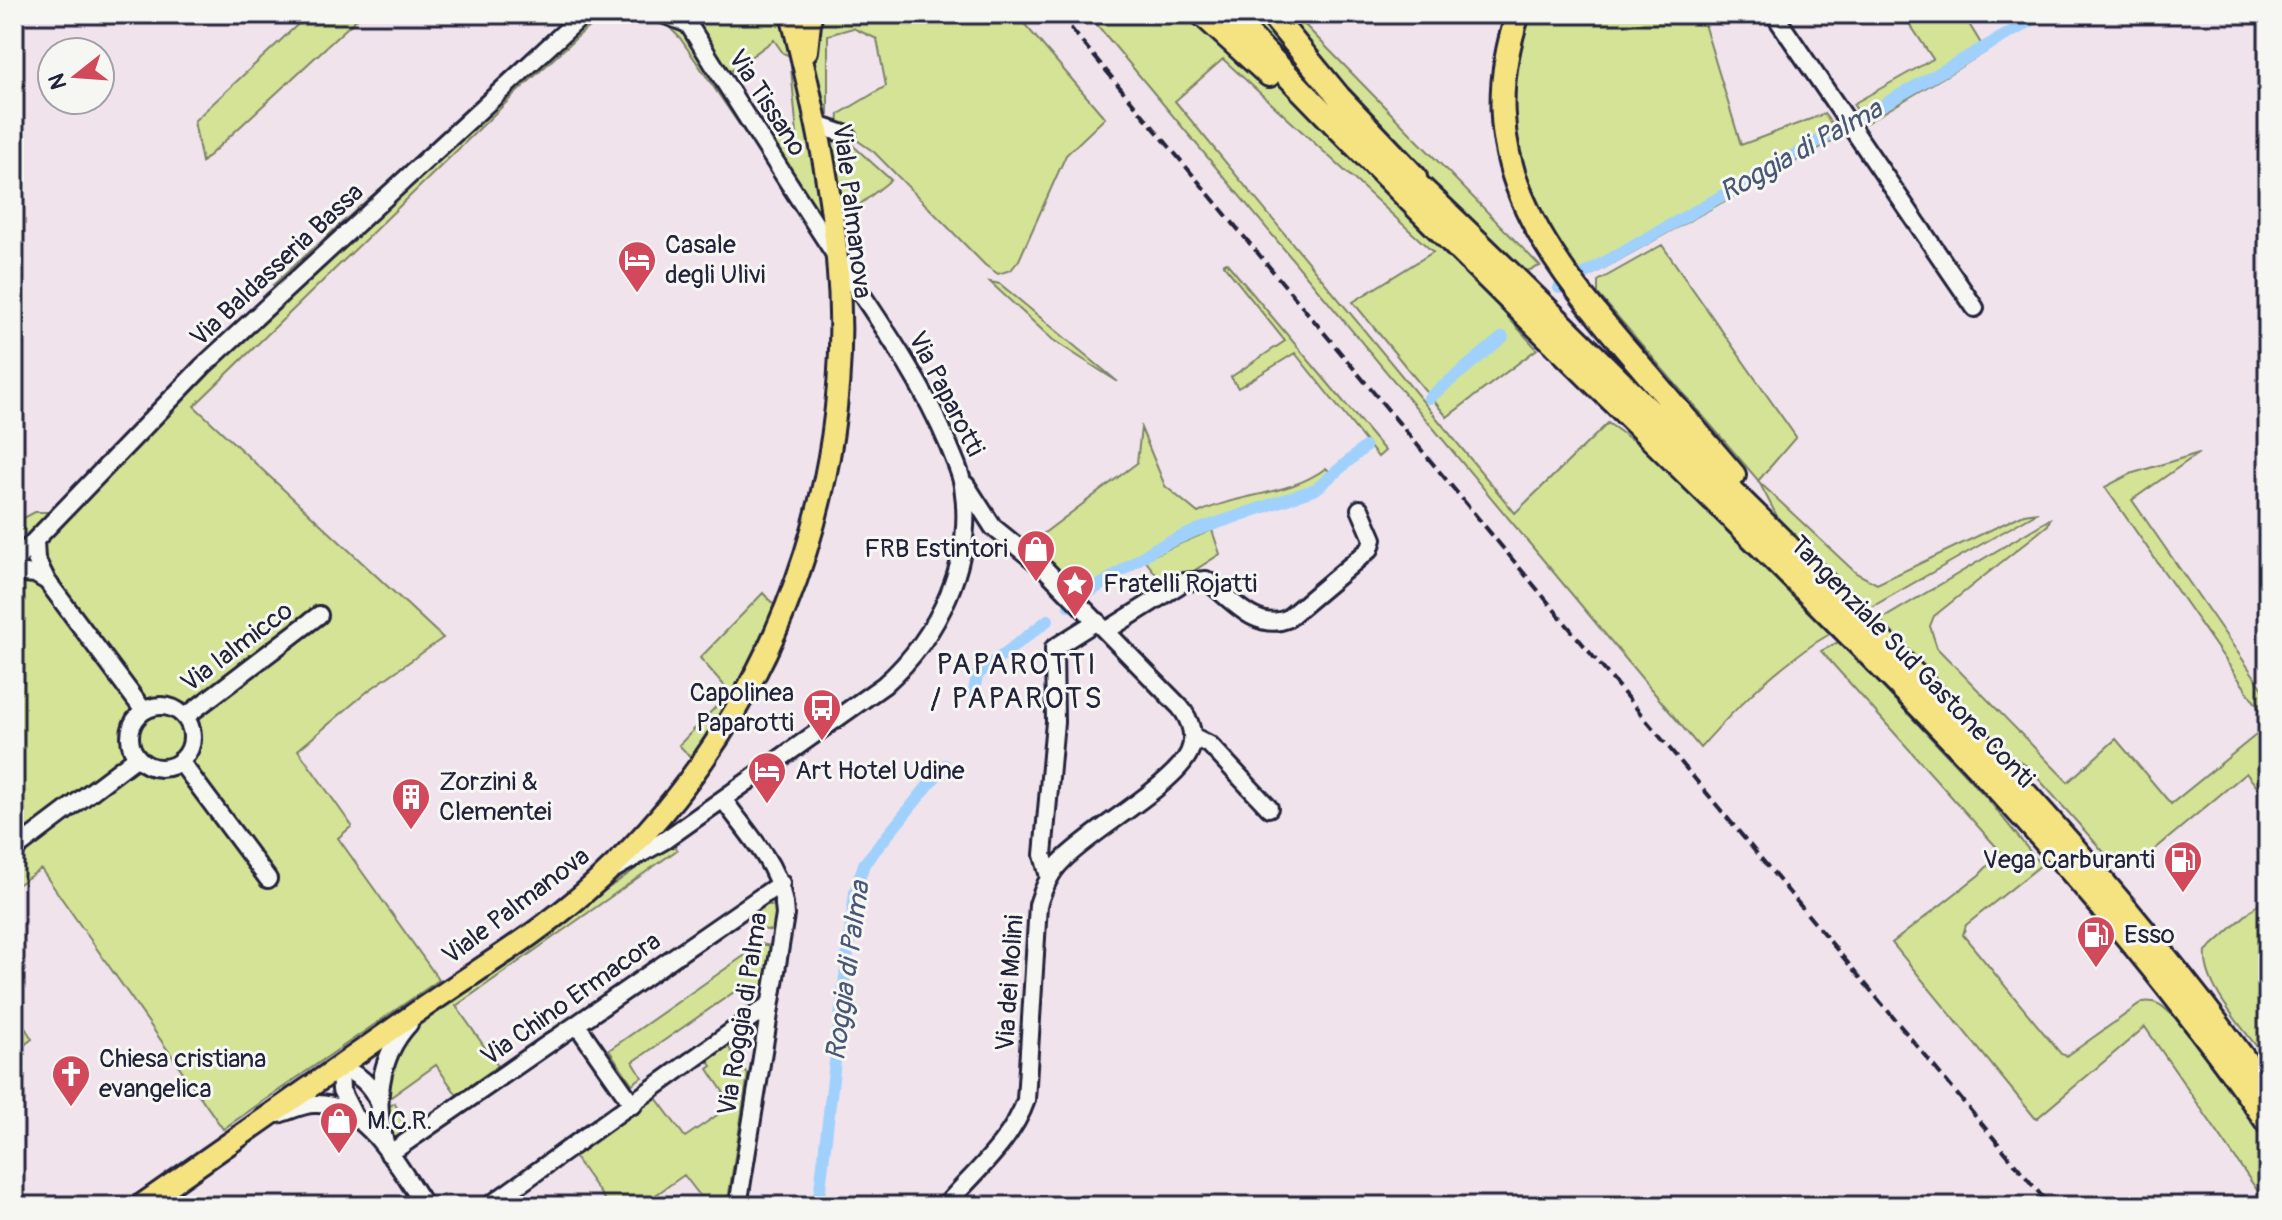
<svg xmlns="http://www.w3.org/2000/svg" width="2282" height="1220" font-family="Pangolin,sans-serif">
  <rect width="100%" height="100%" fill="#f0e3ec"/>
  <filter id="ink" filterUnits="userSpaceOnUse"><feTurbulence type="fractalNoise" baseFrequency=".0125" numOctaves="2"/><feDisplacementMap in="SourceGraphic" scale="16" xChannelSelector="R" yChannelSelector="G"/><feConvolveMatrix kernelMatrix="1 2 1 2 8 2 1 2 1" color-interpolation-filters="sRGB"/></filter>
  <g filter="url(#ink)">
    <path fill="#d4e396" stroke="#7b8268" stroke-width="2" fill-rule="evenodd" d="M 309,14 L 362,14 L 202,162 L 194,121 Z
      M 574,14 L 618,14 L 586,29 L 514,95 L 194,406 L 443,638 L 368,691 L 298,750 L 352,826 L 338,838 L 439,980 L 223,1129 L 41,869 L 14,887 L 14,523 L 35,512 L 54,512 L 276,288 L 273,285 L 376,192 L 409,168 Z
      M 641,14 L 1016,14 L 1105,118 L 1066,155 L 1019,260 L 1011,270 L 998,274 L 985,265 L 874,152 L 838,127 L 839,114 L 886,86 L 877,39 L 853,28 L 828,35 L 828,123 L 891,180 L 817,238 L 680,38 L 666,24 ZM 774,40 L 783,53 L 790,56 L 797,135 L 767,137 L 728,73 Z
      M 1088,14 L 1305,14 L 1299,19 L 1540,266 L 1482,289 L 1537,349 L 1447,417 L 1353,302 L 1433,252 L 1223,59 L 1175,101 L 1515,513 L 1608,423 L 1648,451 L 1833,632 C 1781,662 1740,703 1700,748 Z
      M 1526,14 L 1701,14 L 1741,145 L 1824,114 L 1841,136 L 1583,280 C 1526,198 1494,112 1526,14 Z
      M 1903,14 L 1963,14 L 1986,52 L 1866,123 L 1853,104 L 1933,59 Z
      M 1662,245 L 1796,437 L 1758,481 L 1856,573 L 1877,584 L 2024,514 L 2038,512 L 1868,609 L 1780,522 L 1758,480 L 1598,294 L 1598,281 Z
      M 1226,262 L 1385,451 L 1378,457 L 1295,353 L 1238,388 L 1231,377 L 1285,341 L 1223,264 Z
      M 990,282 L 1000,284 L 1118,382 L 1053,340 Z
      M 1141,428 L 1165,486 L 1198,513 C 1239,493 1289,496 1326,468 L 1331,473 L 1315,486 L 1175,536 L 1079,597 L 1023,549 L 1137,463 Z
      M 2199,453 L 2132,500 L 2268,696 L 2268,721 L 2105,487 L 2130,474 Z
      M 2050,519 L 2048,525 L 1934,616 L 1930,626 L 1937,648 L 2068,782 L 2116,739 L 2171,804 L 2261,731 L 2268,742 L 2268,801 L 2246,773 L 2147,856 C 2133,865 2123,866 2108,857 L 2028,767 L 2009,754 L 1879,621 Z
      M 1212,530 L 1220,554 L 1167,588 L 1144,559 Z
      M 763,593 L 775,606 C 752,661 724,709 691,758 L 679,745 L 730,692 L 700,658 Z
      M 1840,641 L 1987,798 L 2041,865 L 1966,925 L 1963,935 L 2061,1054 L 2067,1056 L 2143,1002 C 2157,999 2165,1008 2175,1018 L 2268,1139 L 2268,1206 L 2145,1027 L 2036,1119 L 1892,943 L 1979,875 L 2001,852 L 1821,651 Z
      M 672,843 L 677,850 L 456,1006 L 498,1066 L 457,1095 L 436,1065 L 384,1102 C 391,1069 399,1045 422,1020 Z
      M 2268,895 L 2268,1061 C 2247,1032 2202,987 2206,951 Z
      M 758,903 L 777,906 L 774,931 L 761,929 L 747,910 Z
      M 761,944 L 771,946 L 763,991 L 746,1003 L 737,990 L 633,1062 L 642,1077 L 632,1084 L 609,1050 Z
      M 14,1010 L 32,1039 L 14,1053 Z
      M 727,1045 L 748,1075 L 727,1206 L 708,1206 L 684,1175 L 640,1206 L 609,1206 L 574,1156 L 656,1098 L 685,1137 L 732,1105 L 708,1069 L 712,1066 L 706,1058 Z
      M 395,1103 L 406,1132 L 390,1143 L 383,1110 Z"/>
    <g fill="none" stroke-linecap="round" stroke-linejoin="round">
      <path stroke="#a0d1fd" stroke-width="12" d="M 1559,288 L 2043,14
        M 1429,398 L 1503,337
        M 1069,606 L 1154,549 L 1197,530 L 1316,489 L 1365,447
        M 974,692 L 977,675 L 1048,620
        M 818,1206 L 855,892 L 864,864 L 945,765"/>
      <g stroke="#22223b" stroke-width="22">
        <path id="minor" d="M 663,14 L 688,24
          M 1774,14 L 1975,308
          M 815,124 L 847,135
          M 14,562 L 203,366 L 584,14
          M 14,572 L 35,574 L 47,581 L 36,559 L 35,541
          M 47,581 L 144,711
          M 1106,631 L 1184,582 L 1206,580 C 1230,597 1255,632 1287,619 L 1370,549 L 1373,539 L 1360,509
          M130 737a31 31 0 1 1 62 0a31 31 0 1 1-62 0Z
          M 185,717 L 319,615
          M 1192,736 L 1210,745 L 1269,808
          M 180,761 L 268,879
          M 723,799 C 748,835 784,869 785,915 L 738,1206
          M 14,850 L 137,757
          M 607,873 L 665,840 L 884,685 C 939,636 975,560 963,486 C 961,472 954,459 949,446 C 921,379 878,319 838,259 C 785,178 733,96 682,14
          M 1049,877 L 1043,855 L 1055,722 L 1054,648 L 1097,621
          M 577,1025 L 633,1105
          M 278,1114 C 289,1111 303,1104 314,1104 C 366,1101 400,1170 425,1206
          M 354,1116 L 341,1090 L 340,1067 C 359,1075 370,1083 379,1103
          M 387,1149 C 373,1107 378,1057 409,1024
          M 389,1154 L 781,883
          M 489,1206 L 770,1004
          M 945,1206 C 973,1174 1012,1141 1026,1100 L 1038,905 C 1043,889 1049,874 1061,862 C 1090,831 1173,786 1189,753 C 1196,738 1191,720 1180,707 L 1046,570 L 993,527 L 966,485"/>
      </g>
      <g stroke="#22223b" stroke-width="26">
        <path id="major" d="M 807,51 L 811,14
          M 140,1206 C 234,1140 329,1074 424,1007 C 477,970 535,936 584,893 C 763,737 860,496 837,259 C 830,177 811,94 791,14"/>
      </g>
      <g stroke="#22223b" stroke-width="28">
        <path id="highway" d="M 1202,14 L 1269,75
          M 1229,14 C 1390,185 1559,348 1726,512 C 1920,703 2114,898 2268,1123
          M 1271,14 L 1339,97 L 1415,177
          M 1518,14 C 1471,155 1538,247 1626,349 C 1662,391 1698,433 1734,475
          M 1402,170 C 1504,265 1603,365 1703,463 C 1904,659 2104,862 2268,1092"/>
      </g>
      <use href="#minor" stroke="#f6f6f2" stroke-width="16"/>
      <use href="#major" stroke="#f5e382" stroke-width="20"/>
      <use href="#highway" stroke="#f5e382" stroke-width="22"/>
      <path stroke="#22223b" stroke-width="4" stroke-dasharray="12 6" stroke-linecap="butt" d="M 1059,14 L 2050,1206"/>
    </g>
  </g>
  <defs>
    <g id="hotel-pin" transform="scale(2)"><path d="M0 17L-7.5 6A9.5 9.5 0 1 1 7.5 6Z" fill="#d1495b" stroke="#f6f6f2"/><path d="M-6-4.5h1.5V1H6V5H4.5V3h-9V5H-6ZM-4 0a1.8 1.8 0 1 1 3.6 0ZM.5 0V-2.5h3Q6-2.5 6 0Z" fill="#fff"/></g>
    <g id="shop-pin" transform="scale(2)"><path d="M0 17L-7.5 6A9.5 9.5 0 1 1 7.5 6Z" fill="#d1495b" stroke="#f6f6f2"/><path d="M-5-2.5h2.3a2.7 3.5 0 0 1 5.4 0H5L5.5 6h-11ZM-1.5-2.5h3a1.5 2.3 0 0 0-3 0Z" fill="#fff"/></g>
    <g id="sight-pin" transform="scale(2)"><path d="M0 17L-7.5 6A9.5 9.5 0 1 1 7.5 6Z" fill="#d1495b" stroke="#f6f6f2"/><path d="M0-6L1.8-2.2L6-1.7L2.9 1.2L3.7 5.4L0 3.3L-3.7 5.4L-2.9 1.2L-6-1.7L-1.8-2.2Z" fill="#fff"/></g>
    <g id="bus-pin" transform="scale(2)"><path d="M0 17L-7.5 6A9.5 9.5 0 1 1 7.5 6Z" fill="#d1495b" stroke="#f6f6f2"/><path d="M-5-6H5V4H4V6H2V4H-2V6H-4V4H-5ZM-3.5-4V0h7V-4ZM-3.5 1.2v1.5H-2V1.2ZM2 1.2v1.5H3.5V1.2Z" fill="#fff"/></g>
    <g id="building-pin" transform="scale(2)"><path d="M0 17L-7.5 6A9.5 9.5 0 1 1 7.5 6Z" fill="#d1495b" stroke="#f6f6f2"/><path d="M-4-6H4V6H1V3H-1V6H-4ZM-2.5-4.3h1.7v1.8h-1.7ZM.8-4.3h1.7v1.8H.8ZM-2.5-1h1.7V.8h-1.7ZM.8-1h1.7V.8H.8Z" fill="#fff"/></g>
    <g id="fuel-pin" transform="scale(2)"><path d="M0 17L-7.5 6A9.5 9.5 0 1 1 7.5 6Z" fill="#d1495b" stroke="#f6f6f2"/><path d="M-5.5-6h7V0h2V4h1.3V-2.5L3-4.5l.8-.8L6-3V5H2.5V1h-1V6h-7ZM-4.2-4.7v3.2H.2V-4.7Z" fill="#fff"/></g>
    <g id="church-pin" transform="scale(2)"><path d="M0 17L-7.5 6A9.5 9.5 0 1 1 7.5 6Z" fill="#d1495b" stroke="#f6f6f2"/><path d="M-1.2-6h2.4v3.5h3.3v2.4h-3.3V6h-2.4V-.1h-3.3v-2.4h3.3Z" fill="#fff"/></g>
  </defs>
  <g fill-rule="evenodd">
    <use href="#hotel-pin" x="637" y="260"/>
    <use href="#shop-pin" x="1036" y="549"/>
    <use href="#sight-pin" x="1075" y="584"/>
    <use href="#bus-pin" x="822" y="708"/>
    <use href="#hotel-pin" x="767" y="771"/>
    <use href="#building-pin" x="411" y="797"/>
    <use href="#fuel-pin" x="2183" y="860"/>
    <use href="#fuel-pin" x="2096" y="935"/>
    <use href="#church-pin" x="71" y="1074"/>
    <use href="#shop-pin" x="339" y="1121"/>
  </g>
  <g text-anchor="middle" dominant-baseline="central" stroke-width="6" stroke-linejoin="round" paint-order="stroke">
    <g font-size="26" fill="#22223b" stroke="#f6f6f2">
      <text transform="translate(767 103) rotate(57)">Via Tissano</text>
      <text transform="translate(852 211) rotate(83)">Viale Palmanova</text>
      <text transform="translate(277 265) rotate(-43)">Via Baldasseria Bassa</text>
      <text transform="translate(946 394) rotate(63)">Via Paparotti</text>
      <text transform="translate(237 647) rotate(-37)">Via Ialmicco</text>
      <text transform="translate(1912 662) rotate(46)">Tangenziale Sud Gastone Conti</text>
      <text transform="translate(516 906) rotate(-37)">Viale Palmanova</text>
      <text transform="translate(1010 983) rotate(-86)">Via dei Molini</text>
      <text transform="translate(571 999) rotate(-35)">Via Chino Ermacora</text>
      <text transform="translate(743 1014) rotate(-81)">Via Roggia di Palma</text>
    </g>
    <g font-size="26" fill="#22223b" stroke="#f6f6f2" text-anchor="start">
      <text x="665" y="245">Casale<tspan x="665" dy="30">degli Ulivi</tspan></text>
      <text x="1008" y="549" text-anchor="end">FRB Estintori</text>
      <text x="1103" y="584">Fratelli Rojatti</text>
      <text x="794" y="693" text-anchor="end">Capolinea<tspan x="794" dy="30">Paparotti</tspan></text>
      <text x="795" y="771">Art Hotel Udine</text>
      <text x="439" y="782">Zorzini &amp;<tspan x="439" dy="30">Clementei</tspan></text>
      <text x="2155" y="860" text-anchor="end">Vega Carburanti</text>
      <text x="2124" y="935">Esso</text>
      <text x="99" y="1059">Chiesa cristiana<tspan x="99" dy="30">evangelica</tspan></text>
      <text x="367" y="1121">M.C.R.</text>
    </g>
    <g font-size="28" font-style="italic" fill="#485775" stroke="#f6f6f2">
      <text transform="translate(1801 151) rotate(-29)">Roggia di Palma</text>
      <text transform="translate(848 971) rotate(-82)">Roggia di Palma</text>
    </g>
    <g font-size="30" letter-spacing="2" fill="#22223b" stroke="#f6f6f2">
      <text x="1017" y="664">PAPAROTTI<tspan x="1017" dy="34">/ PAPAROTS</tspan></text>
    </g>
  </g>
  <rect width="2282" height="1220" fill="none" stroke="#f6f6f2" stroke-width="48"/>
  <rect x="24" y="24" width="2234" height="1172" fill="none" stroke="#22223b" stroke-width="3" filter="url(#ink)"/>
  <g transform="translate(76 76) rotate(253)"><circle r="38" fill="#f6f6f2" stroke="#a1a1a9" stroke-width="2"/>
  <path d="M0-6L14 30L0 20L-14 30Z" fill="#d1495b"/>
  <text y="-12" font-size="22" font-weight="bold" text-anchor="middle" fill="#22223b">N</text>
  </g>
</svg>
